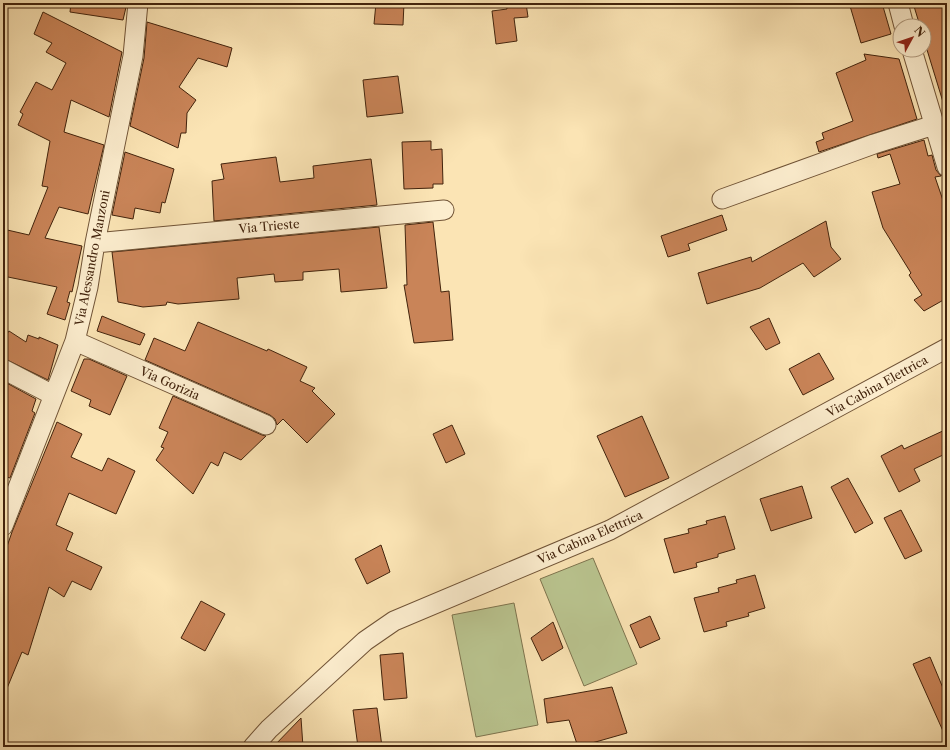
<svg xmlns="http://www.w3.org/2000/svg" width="950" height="750" font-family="'Libre Caslon Text',serif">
  <rect width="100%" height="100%" fill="#fbe4b4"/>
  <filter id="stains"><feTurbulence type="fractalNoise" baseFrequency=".005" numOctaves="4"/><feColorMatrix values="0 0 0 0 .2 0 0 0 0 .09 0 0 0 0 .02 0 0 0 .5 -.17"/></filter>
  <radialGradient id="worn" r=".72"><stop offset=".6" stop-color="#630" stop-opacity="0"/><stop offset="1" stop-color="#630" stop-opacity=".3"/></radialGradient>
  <path fill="#bac590" stroke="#7e744e" d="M 593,558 L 637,664 L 584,686 L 540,579 Z
    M 514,603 L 538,725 L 476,737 L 452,615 Z"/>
  <path fill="#c98458" stroke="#42230c" d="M 71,3 L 127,3 L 123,20 L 70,12 Z
    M 376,3 L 404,3 L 403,25 L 374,24 Z
    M 506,3 L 526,3 L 528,17 L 514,18 L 517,41 L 496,44 L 492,11 L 507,9 Z
    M 861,3 L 882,3 L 891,34 L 861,43 L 850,6 Z
    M 913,3 L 943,3 L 947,19 L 947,102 L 943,102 L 924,40 L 924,26 L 920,26 Z
    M 43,12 L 122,52 L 109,117 L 71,100 L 64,132 L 104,145 L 88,214 L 59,207 L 45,238 L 82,246 L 72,292 L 70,291 L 67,302 L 70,303 L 65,320 L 47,314 L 57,287 L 3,276 L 3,229 L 29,235 L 48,187 L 42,186 L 50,141 L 18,125 L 23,114 L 20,112 L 36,82 L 52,90 L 66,63 L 46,52 L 52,43 L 34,34 Z
    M 147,22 L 232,48 L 227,67 L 198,58 L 179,87 L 196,100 L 187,113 L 186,133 L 181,133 L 178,148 L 130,126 L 144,58 Z
    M 864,54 L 899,59 L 917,119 L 819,152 L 816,142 L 824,139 L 822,133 L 853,121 L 836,73 L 866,60 Z
    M 398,76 L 403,113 L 367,117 L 363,80 Z
    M 924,140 L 928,156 L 932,155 L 936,170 L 941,176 L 935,177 L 947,212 L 947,298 L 924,311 L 914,300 L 922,295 L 909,275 L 911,273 L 883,228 L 872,192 L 900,184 L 890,154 L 878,158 L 877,154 Z
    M 431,141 L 431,150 L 442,149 L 443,184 L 433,184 L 433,188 L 404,189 L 402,142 Z
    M 125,152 L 174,169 L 165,203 L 162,202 L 160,213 L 135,208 L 133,219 L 112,215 Z
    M 276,157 L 280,182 L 314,178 L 313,166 L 371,159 L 377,205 L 214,221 L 212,181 L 224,179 L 221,164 Z
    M 722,215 L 727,230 L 688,244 L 690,250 L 668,257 L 661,236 Z
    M 826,221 L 831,247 L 841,259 L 814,277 L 803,263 L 760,288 L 707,304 L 698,273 L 751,257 L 752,262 Z
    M 433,222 L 441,292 L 449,291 L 453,340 L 414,343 L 404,285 L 407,285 L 405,225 Z
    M 379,227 L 387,288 L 341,292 L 339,269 L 303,272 L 303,280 L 275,282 L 274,274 L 237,278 L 239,299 L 178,304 L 167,302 L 166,305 L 143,307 L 118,302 L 112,252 Z
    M 102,316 L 145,334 L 140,345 L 97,331 Z
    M 769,318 L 780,343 L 766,350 L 750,327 Z
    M 198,322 L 267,351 L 268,349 L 307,367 L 300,381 L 315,388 L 312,391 L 335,414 L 307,443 L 283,419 L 277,425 L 275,419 L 270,415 L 145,360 L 154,338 L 185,351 Z
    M 9,331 L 26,342 L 28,335 L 39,339 L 39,337 L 58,345 L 48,380 L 3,358 L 3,339 Z
    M 819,353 L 834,379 L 803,395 L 789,369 Z
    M 84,359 L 89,359 L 127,376 L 110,415 L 89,406 L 91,400 L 71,391 Z
    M 3,381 L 36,399 L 32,411 L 35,413 L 10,478 L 3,476 Z
    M 173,396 L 262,435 L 266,436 L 241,460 L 224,452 L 218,466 L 211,462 L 193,494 L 156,460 L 164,448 L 161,447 L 168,432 L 159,428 Z
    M 642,416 L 669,478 L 625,497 L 597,436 Z
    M 57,422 L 82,434 L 71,457 L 102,471 L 108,458 L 135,471 L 116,514 L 69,493 L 56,525 L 73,533 L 66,550 L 102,567 L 91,590 L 72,581 L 64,597 L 49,587 L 28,655 L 22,652 L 3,698 L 3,558 L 12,532 Z
    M 452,425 L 465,454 L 446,463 L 433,434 Z
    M 947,429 L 947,453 L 914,469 L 920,481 L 899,492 L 881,456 L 902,445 L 904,449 Z
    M 848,478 L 873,523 L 855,533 L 831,487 Z
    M 802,486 L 812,518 L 771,531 L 760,499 Z
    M 901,510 L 922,551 L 905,559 L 884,518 Z
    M 725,516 L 735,549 L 718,554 L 718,557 L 696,563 L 697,567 L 674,573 L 664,539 L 689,533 L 688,529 L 707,524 L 706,521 Z
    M 381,545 L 390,572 L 367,584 L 355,559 Z
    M 755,575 L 765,608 L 748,613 L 749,616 L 726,622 L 727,626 L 704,632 L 694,598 L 719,592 L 718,588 L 737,583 L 736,580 Z
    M 201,601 L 225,614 L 205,651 L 181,638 Z
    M 650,616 L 660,639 L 640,648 L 630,625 Z
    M 553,622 L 563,648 L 542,661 L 531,638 Z
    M 403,653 L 407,698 L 384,700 L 380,655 Z
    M 930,657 L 943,688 L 947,687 L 947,740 L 913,664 Z
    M 612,687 L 627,733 L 578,747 L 569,720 L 547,723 L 544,699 Z
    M 377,708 L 382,747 L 358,747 L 353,710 Z
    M 301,718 L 303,747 L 273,747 Z"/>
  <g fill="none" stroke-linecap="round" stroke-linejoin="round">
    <g stroke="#705336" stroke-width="21">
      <path id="minor" d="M 898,3 L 904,26
        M 912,50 L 947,167
        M 722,199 L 874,144 L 934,125
        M 95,243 L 444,210
        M 75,341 L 266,425
        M 3,369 L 53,395
        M 3,526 L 75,341 L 88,287 L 95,243 L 133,56 L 138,3
        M 253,747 L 269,729 L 365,641 L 394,621 L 610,530 L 947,348"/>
    </g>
    <use href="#minor" stroke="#fcedce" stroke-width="19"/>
  </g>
  <g text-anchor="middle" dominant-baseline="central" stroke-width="3" stroke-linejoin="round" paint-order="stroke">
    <g font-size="12" fill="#42230c" stroke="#fcedce">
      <text transform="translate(269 226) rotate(-5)">Via Trieste</text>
      <text transform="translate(92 258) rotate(-79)">Via Alessandro Manzoni</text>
      <text transform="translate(170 383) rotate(24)">Via Gorizia</text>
      <text transform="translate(877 386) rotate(-29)">Via Cabina Elettrica</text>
      <text transform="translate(590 537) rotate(-24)">Via Cabina Elettrica</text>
    </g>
  </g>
  <rect width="950" height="750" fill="none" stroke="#fbe4b4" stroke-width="16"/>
  <rect x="4" y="4" width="942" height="742" fill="none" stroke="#42230c" stroke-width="2"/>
  <rect x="8" y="8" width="934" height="734" fill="none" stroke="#42230c"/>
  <g transform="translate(912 38) rotate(50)"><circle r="19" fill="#fcedce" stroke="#b29c80"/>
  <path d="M0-3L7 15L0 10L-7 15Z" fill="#8f2418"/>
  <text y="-6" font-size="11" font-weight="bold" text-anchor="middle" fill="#42230c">N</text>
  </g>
  <rect width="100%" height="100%" filter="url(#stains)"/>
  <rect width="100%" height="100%" fill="url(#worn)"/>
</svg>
